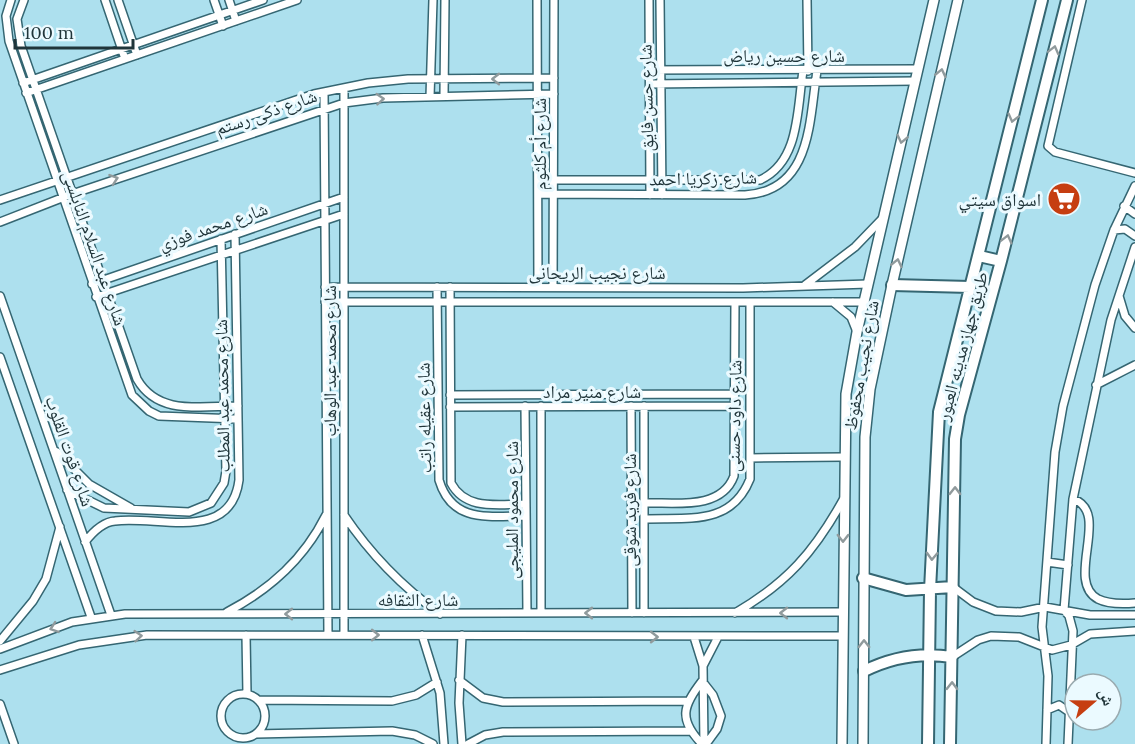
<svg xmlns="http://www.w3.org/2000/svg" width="1135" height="744" font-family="Lora,'Noto Naskh Arabic',serif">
  <rect width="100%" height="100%" fill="#ade0ee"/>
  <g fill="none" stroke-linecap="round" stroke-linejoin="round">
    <g stroke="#356672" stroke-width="10">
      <path id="minor" d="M 11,0 L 6,16 L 9,41 L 132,395 L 149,411 L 159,416 L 238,419
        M 24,0 L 17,19 L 21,46 L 137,379 C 158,416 201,406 238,406
        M 105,0 L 125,59
        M 118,0 L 137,55
        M 214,0 L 223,26
        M 229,0 L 236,21
        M 537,0 L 538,287
        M 649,0 L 650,195
        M 660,0 L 662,195
        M 807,0 L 808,71
        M 1082,0 L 1048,146 L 1055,152 L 1135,173
        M 649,70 L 918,69
        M 23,83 L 263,0
        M 650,84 L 915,81
        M 324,92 L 328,635
        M 26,93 L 297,0
        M 444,96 L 445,0
        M 430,97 L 433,0
        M 538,180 L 760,180 C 800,162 797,109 803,71
        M 538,194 L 745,195 C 812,191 809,121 817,71
        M 0,200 L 314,94 L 368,83 L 408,79 L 554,78
        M 1124,206 L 1135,214
        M 0,222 L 72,194 L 344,103 L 383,98 L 554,94
        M 1114,230 L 1125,229 L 1135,236
        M 92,284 L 344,197
        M 805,285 L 855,247 L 883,218
        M 325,287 L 743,288 L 868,284
        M 437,287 L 439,480 C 452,524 490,516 526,516
        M 450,287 L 451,483 C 466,511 498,504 526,504
        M 553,287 L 554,0
        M 0,296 L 111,615
        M 1119,296 L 1125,316 L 1135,328
        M 96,297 L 344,214
        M 325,302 L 865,302
        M 833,302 L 851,317 L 857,332
        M 0,357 L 91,617
        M 1096,385 L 1135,365
        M 450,395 L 734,394
        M 525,406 L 527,613
        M 541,406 L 541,613
        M 631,406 L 632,613
        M 450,407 L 734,406
        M 57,452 L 89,484 L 131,508
        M 750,458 L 844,457
        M 67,490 L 104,508 L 189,512 L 211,503 L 224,483 L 226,471 L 221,239
        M 1073,499 C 1112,512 1064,581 1098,599 C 1108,604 1123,604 1135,603
        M 644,503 C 674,502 721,511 734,476 L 735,302
        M 344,515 C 371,555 401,586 440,614
        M 644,519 C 686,517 731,527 750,479 L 750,302
        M 85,542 C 92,533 102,522 115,521 C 157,515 231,544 239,480 L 235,234
        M 1047,562 L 1068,565
        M 953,587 L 973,602 L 996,611 L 1021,612 L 1045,607 L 1090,615 L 1135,615
        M 227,612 C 271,589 304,559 326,515
        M 644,613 L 644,406
        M 735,613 C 787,583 814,552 843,500
        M 246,635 L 247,694
        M 344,635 L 344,88
        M 422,635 L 440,693 L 444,744
        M 694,637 L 703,666 L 704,744
        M 0,641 L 33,601 L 46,579 L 60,527
        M 0,649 L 72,622 L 125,614 L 842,612
        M 952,657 L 978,640 L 991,636 L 1019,637 L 1052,650 L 1071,645 L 1090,634 L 1135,631
        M 703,666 L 718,637
        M 0,670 L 79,645 L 147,635 L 842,636
        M 459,680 L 483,698 L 503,702 L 688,701
        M221 716a22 22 0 1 1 44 0a22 22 0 1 1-44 0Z
        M 258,700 L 392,701 L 416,695 L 437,682
        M 0,704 L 14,744
        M 1047,710 L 1059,705 L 1069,712
        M 256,734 L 392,731 L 415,735 L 433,744
        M 462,744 L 459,703 L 462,635
        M 468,744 L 485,735 L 503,732 L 691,731
        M 702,744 C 678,719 683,706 702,681 L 713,695 L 721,716 L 717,729 L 706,744
        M 1046,744 L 1048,676 L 1042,627 L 1055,452 L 1063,406 L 1095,285 L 1114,230 L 1135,186
        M 1068,744 L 1073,631 L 1069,616 L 1064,610 L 1073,499 L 1111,320 L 1135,247"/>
    </g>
    <g stroke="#356672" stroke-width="12">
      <path id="tertiary" d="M 842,744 L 846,394 L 857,332 L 934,0
        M 863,744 L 865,437 L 870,389 L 892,285 L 958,0"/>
    </g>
    <g stroke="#356672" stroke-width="14">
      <path id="secondary" d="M 979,256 L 1001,261
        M 892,285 L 970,287
        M 863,578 L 906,590 L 953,587
        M 864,671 C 892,657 921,652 952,657
        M 928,744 L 930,590 L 939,412 L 1042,0
        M 950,744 L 955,439 L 959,415 L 1001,261 L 1067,0"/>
    </g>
    <use href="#minor" stroke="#fff" stroke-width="7"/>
    <use href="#tertiary" stroke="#fff" stroke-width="9"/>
    <use href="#secondary" stroke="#fff" stroke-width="10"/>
  </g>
  <defs><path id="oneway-chevron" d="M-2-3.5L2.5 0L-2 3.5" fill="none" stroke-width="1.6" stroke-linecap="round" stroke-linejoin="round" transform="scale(1.5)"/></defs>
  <g stroke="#909a9c">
    <use href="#oneway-chevron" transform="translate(1054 50) rotate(-76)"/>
    <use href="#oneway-chevron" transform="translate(941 73) rotate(-77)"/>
    <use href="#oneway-chevron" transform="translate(496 79) rotate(180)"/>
    <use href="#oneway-chevron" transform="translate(380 99) rotate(-4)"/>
    <use href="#oneway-chevron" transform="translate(1013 118) rotate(104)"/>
    <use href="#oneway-chevron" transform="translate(902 139) rotate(103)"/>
    <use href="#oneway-chevron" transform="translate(114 179) rotate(-19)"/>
    <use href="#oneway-chevron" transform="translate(1007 239) rotate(-76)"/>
    <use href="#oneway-chevron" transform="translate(897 263) rotate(-77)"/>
    <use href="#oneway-chevron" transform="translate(955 491) rotate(-89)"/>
    <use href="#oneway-chevron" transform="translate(843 538) rotate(90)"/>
    <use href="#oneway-chevron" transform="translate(932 556) rotate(92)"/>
    <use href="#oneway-chevron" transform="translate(589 613) rotate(180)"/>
    <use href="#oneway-chevron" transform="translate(784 613) rotate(180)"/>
    <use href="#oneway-chevron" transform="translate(289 614) rotate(-180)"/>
    <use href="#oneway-chevron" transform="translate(54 628) rotate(161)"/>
    <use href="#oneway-chevron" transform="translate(375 635)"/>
    <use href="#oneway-chevron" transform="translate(138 636) rotate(-5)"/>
    <use href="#oneway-chevron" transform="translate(654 637)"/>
    <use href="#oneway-chevron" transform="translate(864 644) rotate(-90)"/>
    <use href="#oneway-chevron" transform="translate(952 686) rotate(-89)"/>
  </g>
  <defs>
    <g id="supermarket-disc" transform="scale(1.725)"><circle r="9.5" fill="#c63e11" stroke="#ebfaff"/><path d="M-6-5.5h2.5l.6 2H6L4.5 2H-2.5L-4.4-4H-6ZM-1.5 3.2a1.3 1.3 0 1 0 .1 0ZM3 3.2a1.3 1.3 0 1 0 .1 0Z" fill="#fff"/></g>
  </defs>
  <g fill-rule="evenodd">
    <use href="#supermarket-disc" x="1064" y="199"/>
  </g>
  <g text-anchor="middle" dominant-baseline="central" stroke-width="6" stroke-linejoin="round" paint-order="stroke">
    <g font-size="18" fill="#20353a" stroke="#ebfaff">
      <text x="784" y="55">شارع حسين رياض</text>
      <text transform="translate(646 98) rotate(-91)">شارع حسن فايق</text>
      <text transform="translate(266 112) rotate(-19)">شارع ذكى رستم</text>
      <text transform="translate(539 144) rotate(-90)">شارع أم كلثوم</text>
      <text transform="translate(703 178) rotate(-1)">شارع زكريا احمد</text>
      <text transform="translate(213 226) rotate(-19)">شارع محمد فوزي</text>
      <text transform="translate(95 248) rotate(71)">شارع عبد السلام النابلسى</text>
      <text x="597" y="272">شارع نجيب الريحانى</text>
      <text transform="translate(962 346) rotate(-75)">طريق جهاز مدينه العبور</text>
      <text transform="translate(329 361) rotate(-90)">شارع محمد عبد الوهاب</text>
      <text transform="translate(861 365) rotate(-80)">شارع نجيب محفوظ</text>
      <text x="592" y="391">شارع منير مراد</text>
      <text transform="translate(222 396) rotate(-91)">شارع محمد عبد المطلب</text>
      <text transform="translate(734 416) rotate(-89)">شارع داود حسنى</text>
      <text transform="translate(424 418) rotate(-91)">شارع عقيله راتب</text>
      <text transform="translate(70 451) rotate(71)">شارع قوت القلوب</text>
      <text transform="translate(511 510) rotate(-90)">شارع محمود المليجى</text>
      <text transform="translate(629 510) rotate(-90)">شارع فريد شوقى</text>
      <text x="418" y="599">شارع الثقافه</text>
    </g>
    <g font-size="18" fill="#20353a" stroke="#ebfaff" text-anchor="end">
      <text x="1041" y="199">اسواق سيتي</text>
    </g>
  </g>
  <g transform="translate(1093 702) rotate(70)"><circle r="28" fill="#ebfaff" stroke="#9aabb0" stroke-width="1.5"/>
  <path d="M0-4.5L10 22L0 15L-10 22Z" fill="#c63e11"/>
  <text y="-9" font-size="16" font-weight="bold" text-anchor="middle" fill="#20353a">ش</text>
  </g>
  <path d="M15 39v9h118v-9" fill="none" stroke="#20353a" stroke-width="3"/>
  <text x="24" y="39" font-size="18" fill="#20353a" stroke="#ebfaff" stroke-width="4.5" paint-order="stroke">100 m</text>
</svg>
